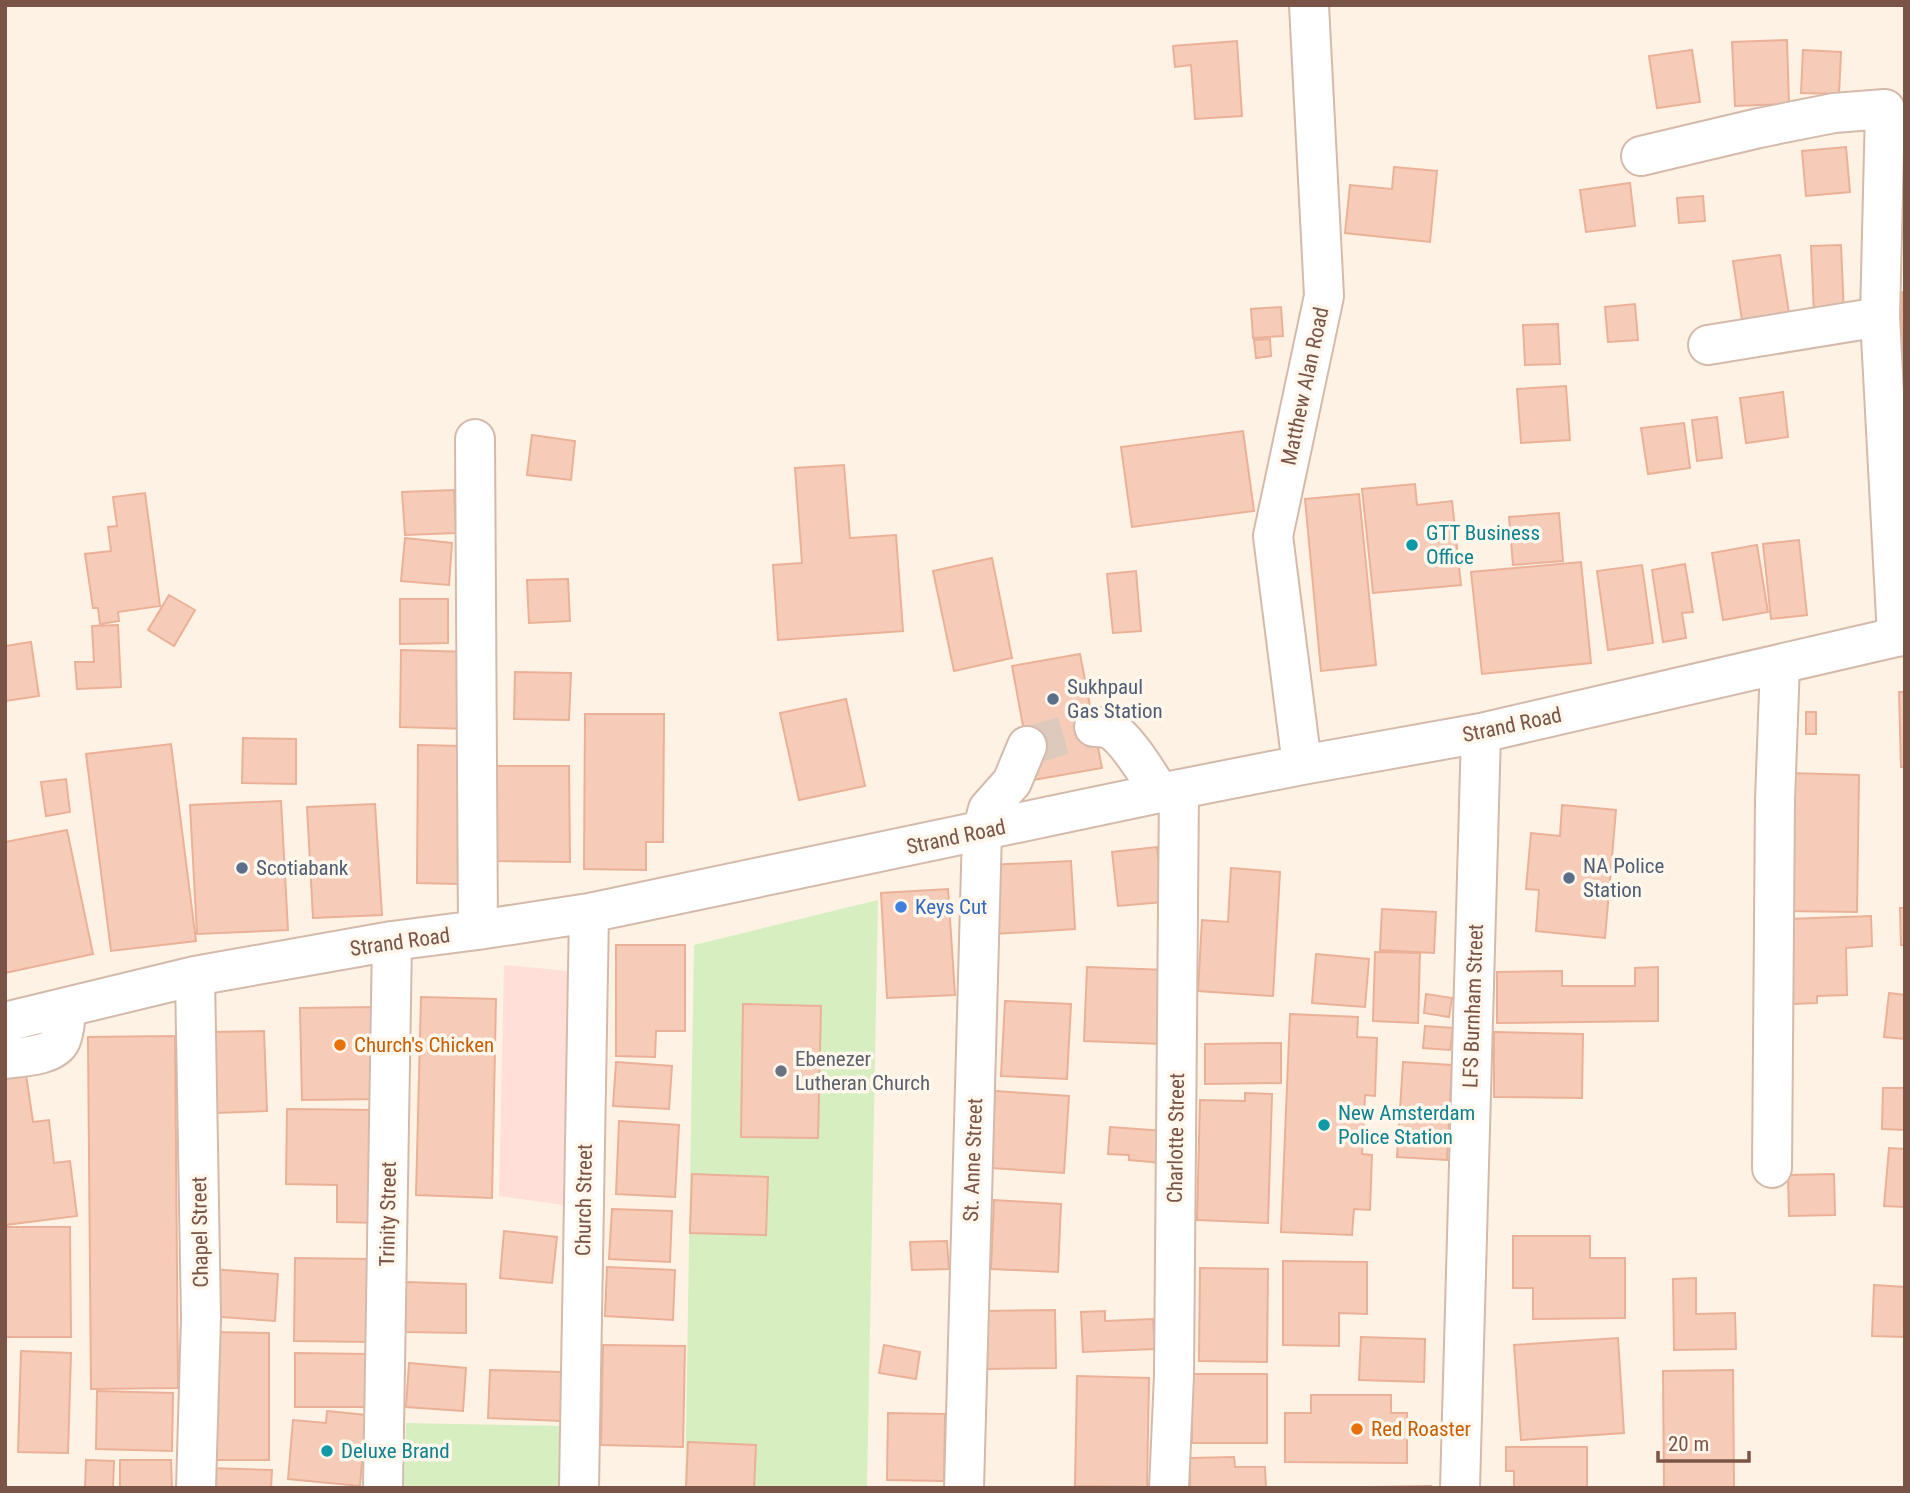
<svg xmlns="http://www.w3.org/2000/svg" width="1910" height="1493" font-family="'Roboto Condensed',sans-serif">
  <rect width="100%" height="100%" fill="#fef2e4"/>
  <path fill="#ffdfd7" d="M 504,965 L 569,971 L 563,1205 L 499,1196 Z"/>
  <path fill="#d7eec1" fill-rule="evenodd" d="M 878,900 L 867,1488 L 685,1488 L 694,945 ZM 744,1004 L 821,1006 L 818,1138 L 741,1136 Z
    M 406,1423 L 565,1426 L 564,1488 L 404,1488 Z"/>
  <path fill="#f6ccb9" stroke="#ebb098" stroke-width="2" d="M 1787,40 L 1789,104 L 1735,106 L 1732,42 Z
    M 1237,41 L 1242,116 L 1195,119 L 1191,65 L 1175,67 L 1173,46 Z
    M 1692,50 L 1700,102 L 1657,108 L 1649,56 Z
    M 1803,50 L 1841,52 L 1839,94 L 1801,93 Z
    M 1898,120 L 1905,120 L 1905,178 L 1899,178 Z
    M 1846,147 L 1850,192 L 1806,196 L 1802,151 Z
    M 1394,167 L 1437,171 L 1430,242 L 1345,233 L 1350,185 L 1392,189 Z
    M 1630,183 L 1635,226 L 1586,232 L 1580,190 Z
    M 1703,196 L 1705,221 L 1679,223 L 1677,198 Z
    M 1841,245 L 1844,314 L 1814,315 L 1811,246 Z
    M 1780,255 L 1789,313 L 1742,320 L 1733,261 Z
    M 1902,292 L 1905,292 L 1905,365 L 1902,365 Z
    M 1635,304 L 1638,340 L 1608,342 L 1605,307 Z
    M 1281,307 L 1283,336 L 1253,338 L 1251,309 Z
    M 1558,324 L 1560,364 L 1525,365 L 1523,325 Z
    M 1270,339 L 1271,356 L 1256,358 L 1254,340 Z
    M 1900,374 L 1905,374 L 1905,434 Z
    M 1566,386 L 1570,440 L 1521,443 L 1517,389 Z
    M 1783,392 L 1788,437 L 1746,443 L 1740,398 Z
    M 1717,417 L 1722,458 L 1697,461 L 1692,420 Z
    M 1684,423 L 1690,468 L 1648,474 L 1641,428 Z
    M 1243,431 L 1254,511 L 1132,527 L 1121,447 Z
    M 532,435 L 575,441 L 571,480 L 527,475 Z
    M 844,465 L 850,538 L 896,535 L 903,631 L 778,640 L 773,565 L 802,563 L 795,468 Z
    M 1415,484 L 1417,505 L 1452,501 L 1461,585 L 1373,593 L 1362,489 Z
    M 454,490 L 456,533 L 405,535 L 402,492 Z
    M 145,493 L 160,606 L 118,612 L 119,621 L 100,624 L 98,608 L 93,608 L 85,554 L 111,551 L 108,527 L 117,526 L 113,497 Z
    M 1359,494 L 1376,665 L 1321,671 L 1305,499 Z
    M 1559,513 L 1563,561 L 1513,565 L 1509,517 Z
    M 405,538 L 452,543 L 449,585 L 401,581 Z
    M 1799,540 L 1807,615 L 1771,619 L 1763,544 Z
    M 1757,545 L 1768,612 L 1723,620 L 1712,553 Z
    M 992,558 L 1012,658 L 954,671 L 933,571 Z
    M 1581,562 L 1591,663 L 1482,674 L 1471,572 Z
    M 1685,564 L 1693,612 L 1682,613 L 1686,638 L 1663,642 L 1652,570 Z
    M 1642,565 L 1653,643 L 1608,650 L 1597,571 Z
    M 1136,571 L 1141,631 L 1113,633 L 1107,574 Z
    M 568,579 L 570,621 L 529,623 L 527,580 Z
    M 169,595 L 195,610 L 174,646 L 148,630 Z
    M 400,599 L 448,599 L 448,643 L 400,644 Z
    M 118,625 L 121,687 L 77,689 L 75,662 L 94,662 L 92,626 Z
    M 31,642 L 39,696 L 5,701 L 5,646 Z
    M 401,650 L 470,652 L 469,729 L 400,727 Z
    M 1080,654 L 1102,768 L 1033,780 L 1012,666 Z
    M 515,672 L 571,673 L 569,720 L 514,719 Z
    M 1899,692 L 1905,692 L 1905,767 L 1901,767 Z
    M 846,699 L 865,786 L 799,800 L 780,713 Z
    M 1806,712 L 1816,712 L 1816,734 L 1806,734 Z
    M 585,714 L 664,714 L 663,842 L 646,842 L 646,870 L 584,869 Z
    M 243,738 L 296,739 L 296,784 L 242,783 Z
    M 171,744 L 196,941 L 111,951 L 86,754 Z
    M 418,745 L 461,746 L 460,884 L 417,883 Z
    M 497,766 L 569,766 L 570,862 L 497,861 Z
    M 1789,773 L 1859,775 L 1857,912 L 1786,911 Z
    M 66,779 L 70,812 L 46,816 L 41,782 Z
    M 281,801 L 288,930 L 197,934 L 190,805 Z
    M 375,804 L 382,915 L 313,918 L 307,807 Z
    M 1562,805 L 1616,810 L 1605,938 L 1536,931 L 1539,890 L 1526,889 L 1531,833 L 1560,836 Z
    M 67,830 L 93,954 L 5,973 L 5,842 Z
    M 1157,847 L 1163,902 L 1118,906 L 1112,852 Z
    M 1071,861 L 1075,929 L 994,934 L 990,865 Z
    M 1231,868 L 1280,872 L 1273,996 L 1198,991 L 1202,920 L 1228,922 Z
    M 948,889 L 955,995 L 887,998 L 881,893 Z
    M 1900,908 L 1905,908 L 1905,945 L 1901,945 Z
    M 1382,909 L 1436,912 L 1434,953 L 1380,950 Z
    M 1871,916 L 1872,946 L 1846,948 L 1847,995 L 1817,996 L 1817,1003 L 1792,1004 L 1789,919 Z
    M 616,945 L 685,945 L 685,1031 L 656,1031 L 655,1057 L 616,1056 Z
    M 1375,952 L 1420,953 L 1418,1023 L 1373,1021 Z
    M 1316,954 L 1369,959 L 1365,1007 L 1312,1003 Z
    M 1087,967 L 1166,970 L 1163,1044 L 1084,1041 Z
    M 1658,967 L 1658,1021 L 1497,1023 L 1497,972 L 1562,971 L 1562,986 L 1635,986 L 1635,968 Z
    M 1889,993 L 1905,995 L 1905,1039 L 1884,1037 Z
    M 1426,994 L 1452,998 L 1449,1017 L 1424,1013 Z
    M 421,997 L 496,999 L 492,1198 L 416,1195 Z
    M 1005,1001 L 1071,1004 L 1067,1079 L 1001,1076 Z
    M 743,1004 L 821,1006 L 818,1138 L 741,1137 Z
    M 376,1007 L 378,1099 L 302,1100 L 300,1008 Z
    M 1290,1014 L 1358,1017 L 1357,1037 L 1377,1038 L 1375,1096 L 1365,1095 L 1362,1154 L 1372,1155 L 1370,1210 L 1354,1209 L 1352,1235 L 1281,1232 Z
    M 1425,1026 L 1453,1028 L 1450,1050 L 1423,1048 Z
    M 264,1031 L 267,1111 L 215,1113 L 213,1032 Z
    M 1494,1032 L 1583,1034 L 1582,1098 L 1494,1097 Z
    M 175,1036 L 178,1388 L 91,1389 L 88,1037 Z
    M 1281,1043 L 1281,1083 L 1205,1084 L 1205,1044 Z
    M 616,1062 L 672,1066 L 669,1109 L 613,1106 Z
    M 1403,1062 L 1452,1065 L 1447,1160 L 1397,1157 Z
    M 26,1074 L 33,1122 L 49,1120 L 54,1163 L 70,1161 L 77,1216 L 5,1225 L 5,1077 Z
    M 1883,1088 L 1905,1088 L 1905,1130 L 1882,1129 Z
    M 995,1091 L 1069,1096 L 1064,1173 L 991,1168 Z
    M 1245,1093 L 1272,1094 L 1268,1223 L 1197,1220 L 1200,1100 L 1245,1101 Z
    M 287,1109 L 380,1110 L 379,1223 L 337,1222 L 337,1185 L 286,1184 Z
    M 619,1121 L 679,1125 L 675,1197 L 616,1194 Z
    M 1110,1127 L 1164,1131 L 1162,1163 L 1129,1160 L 1129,1155 L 1108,1154 Z
    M 1889,1148 L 1905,1149 L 1905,1207 L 1884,1206 Z
    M 692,1174 L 768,1177 L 766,1235 L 690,1233 Z
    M 1834,1174 L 1835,1215 L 1789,1216 L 1788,1175 Z
    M 994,1200 L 1061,1204 L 1058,1272 L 991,1269 Z
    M 612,1209 L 672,1211 L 670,1262 L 609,1259 Z
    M 6,1227 L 70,1227 L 71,1337 L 6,1337 Z
    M 504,1231 L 557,1237 L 552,1283 L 500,1278 Z
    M 1513,1236 L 1590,1236 L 1590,1258 L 1625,1258 L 1625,1318 L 1533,1319 L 1533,1288 L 1513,1288 Z
    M 947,1241 L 949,1269 L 912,1270 L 910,1242 Z
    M 295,1258 L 371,1259 L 371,1342 L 294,1341 Z
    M 1283,1261 L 1367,1262 L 1367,1314 L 1339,1313 L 1339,1346 L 1283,1345 Z
    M 607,1267 L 675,1270 L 673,1320 L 605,1316 Z
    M 1200,1268 L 1268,1269 L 1267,1362 L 1199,1361 Z
    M 211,1269 L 278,1274 L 275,1321 L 208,1316 Z
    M 1696,1278 L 1696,1314 L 1735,1313 L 1736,1349 L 1674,1350 L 1673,1279 Z
    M 406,1282 L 466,1284 L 466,1333 L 405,1332 Z
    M 1874,1285 L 1905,1287 L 1905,1337 L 1872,1336 Z
    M 1055,1310 L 1056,1368 L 985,1369 L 984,1311 Z
    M 1105,1311 L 1105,1321 L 1153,1319 L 1155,1349 L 1083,1352 L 1081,1312 Z
    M 203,1332 L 269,1333 L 269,1460 L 203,1460 Z
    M 1361,1337 L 1425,1339 L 1424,1382 L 1359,1380 Z
    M 1618,1338 L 1624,1433 L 1521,1440 L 1514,1345 Z
    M 603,1345 L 685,1346 L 683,1447 L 601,1445 Z
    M 884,1345 L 920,1352 L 916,1379 L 879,1373 Z
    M 21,1351 L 71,1353 L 68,1453 L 18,1452 Z
    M 295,1353 L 367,1354 L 366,1407 L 295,1407 Z
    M 409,1363 L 466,1368 L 463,1411 L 406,1407 Z
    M 490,1370 L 563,1372 L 561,1421 L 488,1418 Z
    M 1733,1370 L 1734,1488 L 1664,1488 L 1663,1371 Z
    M 1191,1374 L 1267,1374 L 1267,1443 L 1192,1443 Z
    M 1077,1376 L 1149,1378 L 1147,1487 L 1075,1486 Z
    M 97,1391 L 173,1393 L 172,1451 L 96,1449 Z
    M 1311,1395 L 1391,1395 L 1391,1413 L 1407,1413 L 1407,1463 L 1285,1462 L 1285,1413 L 1311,1413 Z
    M 327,1411 L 366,1415 L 360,1486 L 288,1479 L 293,1420 L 326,1423 Z
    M 888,1413 L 945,1414 L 944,1481 L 887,1480 Z
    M 688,1442 L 756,1445 L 754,1488 L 686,1488 Z
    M 1506,1447 L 1587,1447 L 1587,1488 L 1514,1488 L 1514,1471 L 1506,1471 Z
    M 1234,1457 L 1235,1467 L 1265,1467 L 1266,1488 L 1190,1488 L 1190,1458 Z
    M 86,1460 L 114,1461 L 113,1488 L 85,1488 Z
    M 120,1460 L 171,1460 L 172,1488 L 120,1488 Z
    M 208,1468 L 272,1470 L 271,1488 L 207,1488 Z
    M 1431,1486 L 1431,1488 L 1370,1488 L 1370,1487 Z"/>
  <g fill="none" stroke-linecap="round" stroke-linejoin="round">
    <path stroke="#ddcabd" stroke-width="38" stroke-dasharray="38 19" stroke-linecap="butt" d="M 1027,746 L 1094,727"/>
    <g stroke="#d4baab" stroke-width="42">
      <path id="minor" d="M 1641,156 L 1759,128 L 1834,113 L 1885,109 L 1880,317 L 1897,637
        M 1708,345 L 1880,317
        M 475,439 L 478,930
        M 1094,727 C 1100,727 1105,727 1111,730 C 1127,739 1149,776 1160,793
        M 1302,765 L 1273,536 L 1324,296 L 1309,5
        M 195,976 L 201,1318 L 196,1488
        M 5,1022 L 195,976 L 392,941 L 478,930 L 589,913 L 1160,793 L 1302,765 L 1481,733 L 1905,635
        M 5,1059 C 21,1057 54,1056 61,1040 C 65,1031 65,1017 67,1007
        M 1772,1168 L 1775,800 L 1780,664
        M 383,1488 L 392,941
        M 579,1488 L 589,913
        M 964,1488 L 982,832 L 988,809 L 1012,782 L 1027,746
        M 1169,1488 L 1174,1375 L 1179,789
        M 1460,1488 L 1481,733"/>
    </g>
    <use href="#minor" stroke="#fff" stroke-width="38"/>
  </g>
  <g fill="#0f9aa8" stroke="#fff6ec" stroke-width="2.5">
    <circle cx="1412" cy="545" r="7"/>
    <circle cx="1324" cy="1125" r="7"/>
    <circle cx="327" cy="1451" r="7"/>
  </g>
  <g fill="#5c6f8a" stroke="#fff6ec" stroke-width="2.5">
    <circle cx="1053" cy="699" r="7"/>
    <circle cx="242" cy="868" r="7"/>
    <circle cx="1569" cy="878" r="7"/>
  </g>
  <circle fill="#3f7fe0" stroke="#fff6ec" stroke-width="2.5" cx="901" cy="907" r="7"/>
  <g fill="#e8710a" stroke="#fff6ec" stroke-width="2.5">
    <circle cx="340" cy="1045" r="7"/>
    <circle cx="1357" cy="1429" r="7"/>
  </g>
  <circle fill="#6b7280" stroke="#fff6ec" stroke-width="2.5" cx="781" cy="1071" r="7"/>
  <g text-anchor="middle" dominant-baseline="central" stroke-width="7" stroke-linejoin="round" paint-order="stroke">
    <g font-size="21" fill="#7a5447" stroke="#fff6ec">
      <text transform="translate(1305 386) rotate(-78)">Matthew Alan Road</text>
      <text transform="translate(1512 725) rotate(-12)">Strand Road</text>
      <text transform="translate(956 837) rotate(-12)">Strand Road</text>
      <text transform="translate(400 942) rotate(-8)">Strand Road</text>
      <text transform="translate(1473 1006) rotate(-88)">LFS Burnham Street</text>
      <text transform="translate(1176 1138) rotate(-89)">Charlotte Street</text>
      <text transform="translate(973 1160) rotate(-88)">St. Anne Street</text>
      <text transform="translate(584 1200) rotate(-89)">Church Street</text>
      <text transform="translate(388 1214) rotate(-89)">Trinity Street</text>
      <text transform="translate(200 1232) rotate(-91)">Chapel Street</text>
    </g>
    <g font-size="21" fill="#0d838f" stroke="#fff6ec" text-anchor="start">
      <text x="1426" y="533">GTT Business<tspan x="1426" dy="24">Office</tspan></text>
      <text x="1338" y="1113">New Amsterdam<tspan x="1338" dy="24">Police Station</tspan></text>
      <text x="341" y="1451">Deluxe Brand</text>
    </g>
    <g font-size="21" fill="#4e5e75" stroke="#fff6ec" text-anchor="start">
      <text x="1067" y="687">Sukhpaul<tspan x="1067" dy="24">Gas Station</tspan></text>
      <text x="1583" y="866">NA Police<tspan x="1583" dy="24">Station</tspan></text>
      <text x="256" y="868">Scotiabank</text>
    </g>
    <g font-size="21" fill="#366cbe" stroke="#fff6ec" text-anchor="start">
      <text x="915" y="907">Keys Cut</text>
    </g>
    <g font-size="21" fill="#c56008" stroke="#fff6ec" text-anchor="start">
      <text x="354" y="1045">Church's Chicken</text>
      <text x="1371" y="1429">Red Roaster</text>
    </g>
    <g font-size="21" fill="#5b616d" stroke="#fff6ec" text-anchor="start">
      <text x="795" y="1059">Ebenezer<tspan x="795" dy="24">Lutheran Church</tspan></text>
    </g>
  </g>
  <rect width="1910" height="1493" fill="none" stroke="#7a5447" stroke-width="14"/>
  <path d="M1658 1451v10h91v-10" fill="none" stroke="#7a5447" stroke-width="3.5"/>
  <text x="1668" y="1451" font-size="21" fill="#7a5447" stroke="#fff6ec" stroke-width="5" paint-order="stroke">20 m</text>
</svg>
